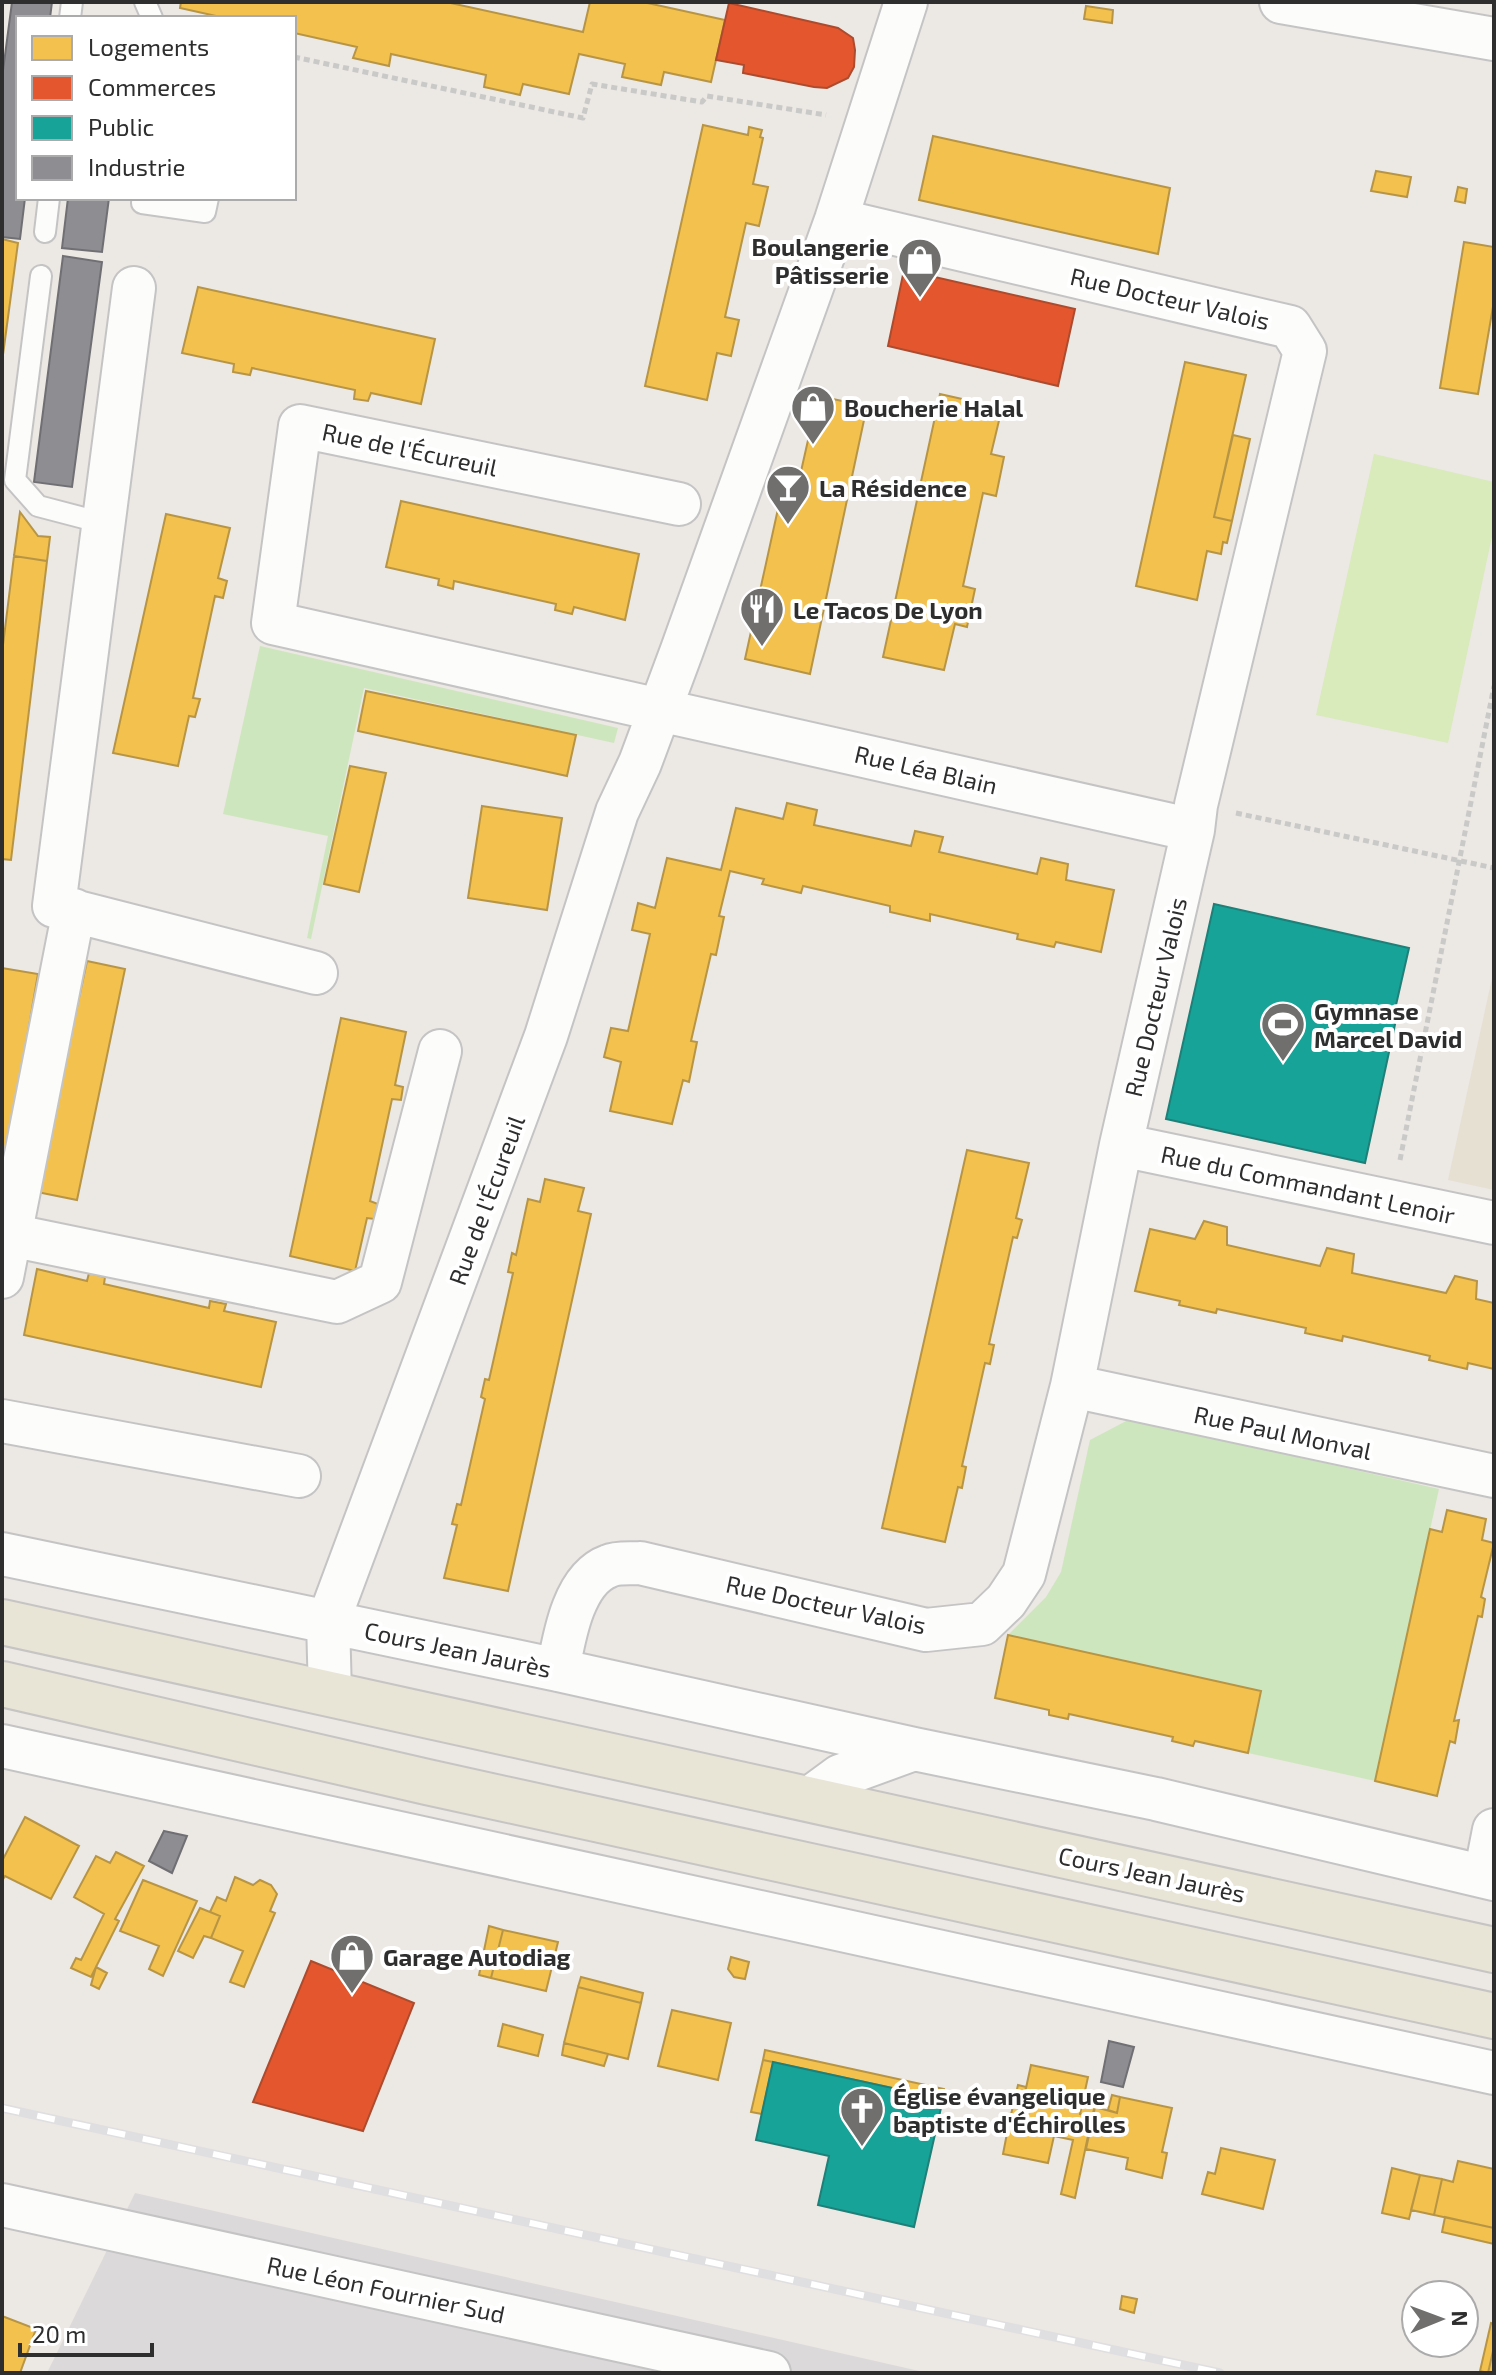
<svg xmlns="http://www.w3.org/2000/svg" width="1496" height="2375" font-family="'Exo 2',sans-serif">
  <rect width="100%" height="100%" fill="#ece8e4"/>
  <path fill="#dcd9db" d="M 135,2193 L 928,2373 L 47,2373 Z"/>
  <path fill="#e6e0d3" d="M 1494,969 L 1494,1190 L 1448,1180 Z"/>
  <path fill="#cee6be" d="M 260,646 L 618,728 L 614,743 L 364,688 L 311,939 L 307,938 L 328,836 L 223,814 Z
    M 1130,1419 L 1439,1489 L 1375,1781 L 1248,1753 L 1261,1691 L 1008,1635 L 1046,1597 L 1061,1572 L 1090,1440 Z"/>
  <path fill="#d9eabb" d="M 1374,454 L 1494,482 L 1494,527 L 1448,743 L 1316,715 Z"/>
  <path fill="#f2c14e" stroke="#b79544" stroke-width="2" d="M 181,2 L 446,2 L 583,32 L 590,2 L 643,2 L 725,20 L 711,82 L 664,72 L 661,85 L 622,77 L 625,64 L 579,54 L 569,94 L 523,84 L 520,95 L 484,87 L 486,75 L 391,54 L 389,66 L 353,58 L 357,47 L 294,33 L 294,18 L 225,18 L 180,8 Z
    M 1086,6 L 1113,10 L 1112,23 L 1084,19 Z
    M 703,125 L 748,135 L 749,127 L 762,130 L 760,137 L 763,138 L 753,184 L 768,187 L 759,226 L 746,223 L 725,317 L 739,320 L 731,356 L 717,353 L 707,400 L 645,386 Z
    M 933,136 L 1170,188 L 1158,254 L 919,200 Z
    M 1376,171 L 1411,177 L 1407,197 L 1371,191 Z
    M 1458,187 L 1467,189 L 1465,203 L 1455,201 Z
    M 2,239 L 18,243 L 2,362 Z
    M 1464,242 L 1494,247 L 1494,301 L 1478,394 L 1440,388 Z
    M 198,287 L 435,339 L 421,404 L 371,393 L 368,401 L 354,399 L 355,390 L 252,368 L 250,375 L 233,372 L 234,364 L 182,353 Z
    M 1185,362 L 1246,375 L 1214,517 L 1232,521 L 1227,543 L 1223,542 L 1221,554 L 1207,551 L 1197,600 L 1136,586 Z
    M 940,394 L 1002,408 L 991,454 L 1004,457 L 996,496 L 983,493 L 963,586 L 975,589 L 967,627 L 955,624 L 944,670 L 883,657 Z
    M 818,396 L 867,406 L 810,674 L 745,659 L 783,486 L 797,489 Z
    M 1233,435 L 1250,439 L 1232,521 L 1214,517 Z
    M 401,501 L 639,554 L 625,620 L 574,607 L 572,614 L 555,610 L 556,604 L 454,581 L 453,589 L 438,585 L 439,579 L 386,567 Z
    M 20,512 L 38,536 L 50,537 L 47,561 L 14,556 Z
    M 166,514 L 230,528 L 218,578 L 227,581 L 223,598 L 215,596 L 193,698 L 200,699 L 195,717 L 189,716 L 178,766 L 113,753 Z
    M 14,556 L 47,561 L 11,860 L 2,859 L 2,653 Z
    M 366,691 L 576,735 L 567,776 L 358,731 Z
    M 350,766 L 386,773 L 359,892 L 324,884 Z
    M 787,803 L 817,810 L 814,825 L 911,846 L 915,831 L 943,837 L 939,852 L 1037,874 L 1041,858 L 1068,864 L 1066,880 L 1114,890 L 1101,952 L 1056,942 L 1054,947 L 1017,939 L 1018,934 L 930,914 L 930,921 L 890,912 L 890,906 L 803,886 L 801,893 L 762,884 L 764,879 L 730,871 L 719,916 L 724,917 L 716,955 L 711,954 L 691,1041 L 697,1042 L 689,1082 L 683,1080 L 672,1124 L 610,1111 L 621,1062 L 604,1057 L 611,1028 L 628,1031 L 650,934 L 632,930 L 638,903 L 655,908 L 667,858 L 721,870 L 736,808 L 783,819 Z
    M 482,806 L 562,818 L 547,910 L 468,898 Z
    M 87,961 L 125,969 L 77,1200 L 37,1192 Z
    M 2,968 L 38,974 L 2,1183 Z
    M 341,1018 L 406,1032 L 395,1085 L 403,1087 L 401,1100 L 392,1099 L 370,1201 L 378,1204 L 374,1219 L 367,1218 L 355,1271 L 290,1256 Z
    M 967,1150 L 1029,1163 L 1016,1218 L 1022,1220 L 1017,1238 L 1013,1237 L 989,1344 L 994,1345 L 990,1364 L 985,1363 L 962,1466 L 966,1467 L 962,1488 L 958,1487 L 945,1542 L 882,1528 Z
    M 545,1179 L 584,1188 L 578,1211 L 591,1214 L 508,1591 L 444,1578 L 457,1525 L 452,1524 L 457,1504 L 461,1505 L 485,1399 L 481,1397 L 485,1379 L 489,1380 L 513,1273 L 508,1272 L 512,1253 L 516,1255 L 528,1199 L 540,1202 Z
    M 1204,1221 L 1227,1227 L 1227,1245 L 1320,1266 L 1327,1248 L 1354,1254 L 1352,1273 L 1446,1293 L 1455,1276 L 1477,1281 L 1476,1299 L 1494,1303 L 1494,1369 L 1468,1363 L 1467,1369 L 1429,1360 L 1430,1356 L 1343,1336 L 1342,1341 L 1305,1333 L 1306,1328 L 1217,1309 L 1216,1313 L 1179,1305 L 1180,1301 L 1135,1291 L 1150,1229 L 1195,1239 Z
    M 37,1269 L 87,1281 L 89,1273 L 105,1277 L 104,1284 L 209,1308 L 210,1301 L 226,1304 L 224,1311 L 276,1322 L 261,1387 L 24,1335 Z
    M 1447,1510 L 1486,1519 L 1482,1540 L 1494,1543 L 1481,1597 L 1485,1599 L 1482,1617 L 1478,1616 L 1454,1721 L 1459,1720 L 1455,1743 L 1450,1741 L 1437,1796 L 1375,1781 L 1430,1529 L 1442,1532 Z
    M 1008,1635 L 1261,1691 L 1248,1753 L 1195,1741 L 1193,1746 L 1172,1741 L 1173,1737 L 1069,1714 L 1068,1719 L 1049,1715 L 1049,1710 L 995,1698 Z
    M 25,1817 L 79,1846 L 51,1899 L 5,1876 L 2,1881 L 2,1861 Z
    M 116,1852 L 144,1866 L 115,1919 L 119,1921 L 91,1977 L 71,1968 L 76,1958 L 81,1960 L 104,1914 L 74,1897 L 96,1856 L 110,1863 Z
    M 235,1877 L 253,1885 L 260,1880 L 271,1885 L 277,1894 L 270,1911 L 275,1913 L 244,1987 L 230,1982 L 243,1951 L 211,1938 L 220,1916 L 210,1912 L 217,1897 L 226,1901 Z
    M 143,1880 L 197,1901 L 163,1976 L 149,1969 L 159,1946 L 120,1931 Z
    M 200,1908 L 220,1916 L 211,1938 L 204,1936 L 193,1958 L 178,1951 Z
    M 489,1926 L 503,1930 L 491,1978 L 479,1975 Z
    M 503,1930 L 558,1942 L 546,1991 L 491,1978 Z
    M 731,1957 L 749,1962 L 745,1979 L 734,1977 L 728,1969 Z
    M 96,1967 L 107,1973 L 99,1989 L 91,1985 Z
    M 581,1977 L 643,1993 L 641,2003 L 578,1987 Z
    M 578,1987 L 641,2003 L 628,2059 L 564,2043 Z
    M 672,2010 L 731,2023 L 718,2080 L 658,2066 Z
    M 503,2024 L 543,2035 L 538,2056 L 498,2046 Z
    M 564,2043 L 608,2054 L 604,2066 L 562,2055 Z
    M 765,2050 L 944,2089 L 943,2099 L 763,2060 Z
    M 763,2060 L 773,2062 L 762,2114 L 751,2112 Z
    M 1031,2065 L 1088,2077 L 1080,2114 L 1092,2117 L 1075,2198 L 1061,2194 L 1073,2140 L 1054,2136 L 1048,2163 L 1003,2154 L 1009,2123 L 1018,2125 Z
    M 1018,2085 L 1026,2087 L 1018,2125 L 1009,2123 Z
    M 1085,2091 L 1098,2094 L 1092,2117 L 1080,2114 Z
    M 1112,2095 L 1120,2097 L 1117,2113 L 1108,2110 Z
    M 1120,2097 L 1172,2108 L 1162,2152 L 1167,2153 L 1162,2178 L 1126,2169 L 1128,2158 L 1086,2149 L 1095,2107 L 1117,2113 Z
    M 1221,2148 L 1275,2160 L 1263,2209 L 1202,2194 L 1208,2172 L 1215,2174 Z
    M 1458,2161 L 1494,2169 L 1494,2228 L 1434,2215 L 1442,2179 L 1453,2182 Z
    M 1392,2168 L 1420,2175 L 1409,2219 L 1382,2213 Z
    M 1420,2175 L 1442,2179 L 1434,2215 L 1411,2210 Z
    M 1445,2217 L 1494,2228 L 1494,2244 L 1442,2232 Z
    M 1122,2296 L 1137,2299 L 1134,2313 L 1120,2309 Z
    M 2,2316 L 36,2329 L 20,2373 L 2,2373 Z
    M 1491,2323 L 1494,2324 L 1494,2347 L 1488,2373 L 1480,2371 Z
    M 1494,2347 L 1494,2373 L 1488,2373 Z"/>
  <path fill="#e4572e" stroke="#ad4b2e" stroke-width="2" d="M 729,3 L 838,28 L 853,38 L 855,50 L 854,67 L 848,78 L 827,88 L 814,87 L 743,73 L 744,65 L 716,60 Z
    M 904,270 L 1075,309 L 1058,386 L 888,346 Z
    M 311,1961 L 414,2003 L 363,2131 L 253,2102 Z"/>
  <path fill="#17a398" stroke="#1e8078" stroke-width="2" d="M 1214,904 L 1409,948 L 1396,1005 L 1399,1006 L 1365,1163 L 1166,1119 Z
    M 773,2062 L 943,2099 L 914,2227 L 818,2205 L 829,2156 L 756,2140 Z"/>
  <path fill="#8d8d92" stroke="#707074" stroke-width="2" d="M 12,2 L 52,2 L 50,18 L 18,18 L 18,198 L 25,198 L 20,239 L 2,237 L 2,78 Z
    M 68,198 L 109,198 L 102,252 L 62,248 Z
    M 63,256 L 102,262 L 72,487 L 34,482 Z
    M 164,1831 L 187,1836 L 172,1873 L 149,1861 Z
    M 1109,2041 L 1134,2047 L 1123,2087 L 1101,2082 Z"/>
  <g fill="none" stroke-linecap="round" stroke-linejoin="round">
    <g stroke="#c5c4c5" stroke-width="24">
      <path id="service" d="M 145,2 L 152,18
        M 70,18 L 72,2
        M 143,198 L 142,203 L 205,212 L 208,198
        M 45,232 L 49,198
        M 41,276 L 15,480 L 38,506 L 103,523"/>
    </g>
    <g stroke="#c5c4c5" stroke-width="46">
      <path id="minor" d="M 1281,2 L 1494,39
        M 134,288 L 54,906 L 316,973
        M 679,504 L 300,426 L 273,623 L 1193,830
        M 1121,1145 L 1494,1223
        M 10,1235 L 337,1302 L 380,1282 L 440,1051
        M 2,1277 L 74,910
        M 1072,1386 L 1494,1476
        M 2,1421 L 299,1476
        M 2,1554 L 558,1670 L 914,1749 L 1156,1799 L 1494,1879
        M 558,1670 C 564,1638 573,1579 609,1566 C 618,1562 631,1564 640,1563 L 926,1630 L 982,1624 L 1006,1601 L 1024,1574 L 1072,1386 L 1121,1145 L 1193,830 L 1196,805 L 1305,351 L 1290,327 L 836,220
        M 330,1693 L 328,1622 L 546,1036 L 617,812 L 640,763 L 682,650 L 836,220 L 906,2
        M 2,1746 L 1494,2073
        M 810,1798 L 840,1776 L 914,1749
        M 1485,1876 L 1494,1830
        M 2,2205 L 769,2373"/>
    </g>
    <g stroke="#c6c5c4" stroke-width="48">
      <path id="primary" d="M 2,1622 L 1494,1950
        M 2,1684 L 427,1782 L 1494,2016"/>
    </g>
    <path stroke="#c9c9c8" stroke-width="5" stroke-dasharray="6 4" stroke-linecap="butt" d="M 294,57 L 583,118 L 592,84 L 702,102 L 707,96 L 826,115
      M 1236,813 L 1494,868
      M 1400,1160 L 1494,686"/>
    <use href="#service" stroke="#fcfcfb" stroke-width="20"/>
    <use href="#minor" stroke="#fcfcfb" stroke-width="42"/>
    <use href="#primary" stroke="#e8e4d6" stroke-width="44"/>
    <g stroke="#dfdfe1" stroke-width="9">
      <path id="rail" d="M 2,2108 L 1220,2373"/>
    </g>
    <use href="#rail" stroke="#fff" stroke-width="6" stroke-dasharray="18" stroke-linecap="butt"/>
  </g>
  <defs>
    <g id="shop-pin" transform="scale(2.3)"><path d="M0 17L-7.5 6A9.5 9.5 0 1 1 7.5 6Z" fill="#706f6e" stroke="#fff"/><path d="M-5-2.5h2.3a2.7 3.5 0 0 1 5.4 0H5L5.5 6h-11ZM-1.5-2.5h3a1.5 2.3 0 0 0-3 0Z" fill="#fff"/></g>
    <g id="bar-pin" transform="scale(2.3)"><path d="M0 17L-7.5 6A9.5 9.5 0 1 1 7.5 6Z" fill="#706f6e" stroke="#fff"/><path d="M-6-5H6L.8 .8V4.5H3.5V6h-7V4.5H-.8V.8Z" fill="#fff"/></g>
    <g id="restaurant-pin" transform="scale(2.3)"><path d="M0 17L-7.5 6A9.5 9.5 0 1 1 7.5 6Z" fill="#706f6e" stroke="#fff"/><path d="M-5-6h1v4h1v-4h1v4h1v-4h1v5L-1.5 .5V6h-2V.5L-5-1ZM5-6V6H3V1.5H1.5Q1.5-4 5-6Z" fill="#fff"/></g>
    <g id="stadium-pin" transform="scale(2.3)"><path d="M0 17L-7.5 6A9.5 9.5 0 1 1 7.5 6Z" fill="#706f6e" stroke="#fff"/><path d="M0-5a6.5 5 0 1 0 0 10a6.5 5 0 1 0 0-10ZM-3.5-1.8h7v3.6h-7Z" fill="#fff"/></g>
    <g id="church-pin" transform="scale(2.3)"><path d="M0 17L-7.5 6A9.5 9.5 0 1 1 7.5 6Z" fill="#706f6e" stroke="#fff"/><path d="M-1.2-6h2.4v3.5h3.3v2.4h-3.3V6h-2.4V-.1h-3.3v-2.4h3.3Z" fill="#fff"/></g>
  </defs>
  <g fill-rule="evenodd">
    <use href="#shop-pin" x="920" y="260"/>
    <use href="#shop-pin" x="813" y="407"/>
    <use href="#bar-pin" x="788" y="487"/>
    <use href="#restaurant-pin" x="762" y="609"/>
    <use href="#stadium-pin" x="1283" y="1024"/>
    <use href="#shop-pin" x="352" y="1956"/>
    <use href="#church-pin" x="862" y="2109"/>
  </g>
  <g text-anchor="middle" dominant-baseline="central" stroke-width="8" stroke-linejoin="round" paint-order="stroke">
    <g font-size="24" font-weight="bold" fill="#2e2e2e" stroke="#fff" text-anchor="start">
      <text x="889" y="246" text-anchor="end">Boulangerie<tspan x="889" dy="28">Pâtisserie</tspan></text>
      <text x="844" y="407">Boucherie Halal</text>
      <text x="819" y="487">La Résidence</text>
      <text x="793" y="609">Le Tacos De Lyon</text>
      <text x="1314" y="1010">Gymnase<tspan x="1314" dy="28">Marcel David</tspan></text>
      <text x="383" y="1956">Garage Autodiag</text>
      <text x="893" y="2095">Église évangelique<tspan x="893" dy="28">baptiste d'Échirolles</tspan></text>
    </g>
    <g font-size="24" fill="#2e2e2e" stroke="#fff">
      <text transform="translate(1170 298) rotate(13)">Rue Docteur Valois</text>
      <text transform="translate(410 449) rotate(12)">Rue de l'Écureuil</text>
      <text transform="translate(926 769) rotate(13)">Rue Léa Blain</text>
      <text transform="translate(1155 997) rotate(-77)">Rue Docteur Valois</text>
      <text transform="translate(1308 1184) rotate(12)">Rue du Commandant Lenoir</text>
      <text transform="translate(486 1200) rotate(-70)">Rue de l'Écureuil</text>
      <text transform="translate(1283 1432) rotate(12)">Rue Paul Monval</text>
      <text transform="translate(826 1604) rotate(12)">Rue Docteur Valois</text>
      <text transform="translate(458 1649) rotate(12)">Cours Jean Jaurès</text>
      <text transform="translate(1152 1874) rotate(12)">Cours Jean Jaurès</text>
      <text transform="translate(386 2289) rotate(12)">Rue Léon Fournier Sud</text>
    </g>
  </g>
  <rect width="1496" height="2375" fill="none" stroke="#2e2e2e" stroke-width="8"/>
  <rect x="16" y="16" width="280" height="184" fill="#ffffff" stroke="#ababab" stroke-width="2"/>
  <rect x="32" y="36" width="40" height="24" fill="#f2c14e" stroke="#ababab" stroke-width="2"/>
  <text x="88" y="56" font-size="24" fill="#2e2e2e">Logements</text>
  <rect x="32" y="76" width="40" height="24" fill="#e4572e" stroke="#ababab" stroke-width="2"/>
  <text x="88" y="96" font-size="24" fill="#2e2e2e">Commerces</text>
  <rect x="32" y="116" width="40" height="24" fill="#17a398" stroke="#ababab" stroke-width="2"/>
  <text x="88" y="136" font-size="24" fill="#2e2e2e">Public</text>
  <rect x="32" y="156" width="40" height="24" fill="#8d8d92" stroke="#ababab" stroke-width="2"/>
  <text x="88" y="176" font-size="24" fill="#2e2e2e">Industrie</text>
  <g transform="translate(1440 2319) rotate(89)"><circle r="38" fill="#ffffff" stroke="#ababab" stroke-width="2"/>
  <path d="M0-6L14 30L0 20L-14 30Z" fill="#706f6e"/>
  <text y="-12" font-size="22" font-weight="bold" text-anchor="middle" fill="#2e2e2e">N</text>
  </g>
  <path d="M20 2343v12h132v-12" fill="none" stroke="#2e2e2e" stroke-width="4"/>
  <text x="32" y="2343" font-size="24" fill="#2e2e2e" stroke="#ffffff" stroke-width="6" paint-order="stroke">20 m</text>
</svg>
